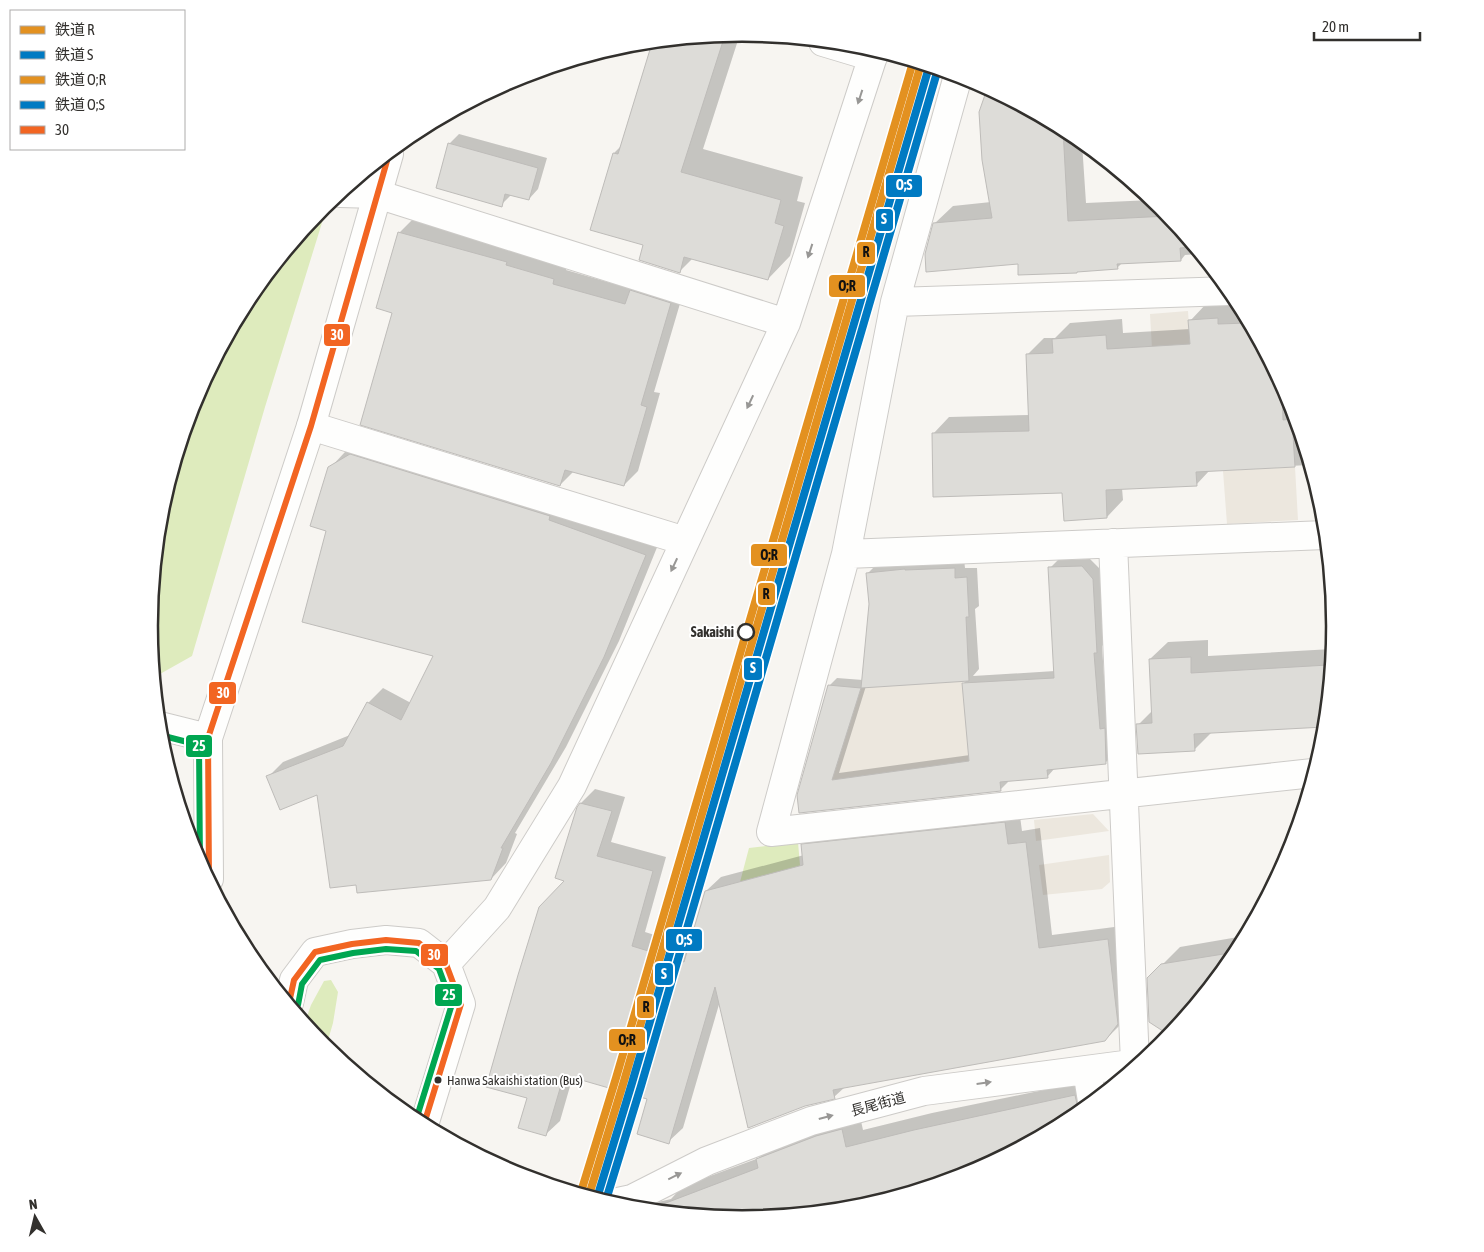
<svg xmlns="http://www.w3.org/2000/svg" width="1484" height="1252" font-family="'Asap Condensed','Noto Sans JP',sans-serif">
  <rect width="100%" height="100%" fill="#f7f5f1"/>
  <path fill="#ece7de" d="M 1188,311 L 1195,416 L 1156,418 L 1150,314 Z
    M 1295,467 L 1298,520 L 1227,524 L 1223,471 Z
    M 962,680 L 973,794 L 947,799 L 942,765 L 832,780 L 861,688 Z
    M 1093,814 L 1109,831 L 1036,841 L 1034,820 Z
    M 1109,855 L 1110,882 L 1102,889 L 1043,895 L 1039,865 Z"/>
  <path fill="#deebbd" d="M 319,213 L 325,213 L 265,407 L 192,656 L 160,674 L 154,672 L 150,626 L 161,510 L 195,399 L 250,297 Z
    M 798,842 L 801,877 L 761,886 L 758,877 L 740,882 L 749,848 Z
    M 331,980 L 338,992 L 333,1023 L 326,1047 L 305,1022 L 311,1005 L 324,981 Z"/>
  <path fill="#0003" fill-rule="evenodd" d="M 740,34 L 703,149 L 803,177 L 797,201 L 805,203 L 790,256 L 768,279 L 693,258 L 679,272 L 645,244 L 614,153 L 621,146 L 654,42 L 717,36 L 730,40 L 731,38 L 724,36 Z
    M 988,89 L 1071,134 L 1082,143 L 1086,203 L 1152,200 L 1161,207 L 1199,254 L 1185,255 L 1181,260 L 1123,262 L 1117,268 L 1019,263 L 934,224 L 953,206 L 991,202 Z
    M 459,134 L 547,158 L 538,189 L 529,199 L 511,195 L 501,205 L 449,144 Z
    M 412,220 L 567,266 L 566,270 L 632,289 L 644,277 L 684,290 L 654,392 L 660,393 L 638,471 L 624,485 L 574,471 L 560,485 L 393,312 L 399,233 Z
    M 1234,303 L 1234,309 L 1240,308 L 1289,400 L 1309,465 L 1210,470 L 1196,485 L 1122,488 L 1123,500 L 1107,517 L 1064,492 L 933,434 L 949,417 L 1030,415 L 1027,355 L 1044,338 L 1055,338 L 1070,323 L 1122,319 L 1123,333 L 1190,329 L 1190,321 L 1206,304 Z
    M 366,440 L 660,540 L 619,641 L 566,747 L 515,833 L 517,834 L 506,863 L 491,879 L 357,883 L 318,793 L 268,777 L 283,762 L 350,735 L 368,703 L 383,688 L 411,703 L 435,656 L 328,531 L 330,468 L 345,452 Z
    M 1313,477 L 1323,511 L 1324,518 L 1315,519 Z
    M 964,559 L 965,568 L 977,568 L 979,606 L 975,609 L 979,669 L 973,676 L 1055,671 L 1050,568 L 1058,560 L 1090,559 L 1101,570 L 1104,644 L 1102,646 L 1107,721 L 1113,755 L 1105,763 L 1055,768 L 1047,777 L 1008,780 L 1008,782 L 1000,790 L 800,812 L 829,686 L 837,678 L 863,680 L 871,604 L 867,574 L 878,563 ZM 967,680 L 963,684 L 970,755 L 839,773 L 866,686 Z
    M 1208,640 L 1208,656 L 1332,649 L 1324,726 L 1212,732 L 1194,750 L 1138,725 L 1153,710 L 1150,659 L 1168,642 Z
    M 595,789 L 625,797 L 611,842 L 666,857 L 645,932 L 690,946 L 706,891 L 721,877 L 804,855 L 803,845 L 817,831 L 1019,809 L 1022,831 L 1040,828 L 1052,935 L 1122,926 L 1131,1009 L 1119,1026 L 1105,1040 L 845,1087 L 834,1097 L 720,1001 L 683,1128 L 668,1142 L 649,1098 L 573,1076 L 560,1121 L 545,1135 L 528,1097 L 581,803 Z
    M 1244,936 L 1234,955 L 1170,1034 L 1148,979 L 1180,947 Z
    M 1082,1082 L 1098,1096 L 1071,1119 L 968,1173 L 857,1207 L 742,1218 L 648,1209 L 654,1203 L 671,1199 L 683,1186 L 759,1158 L 774,1142 L 859,1112 L 863,1130 L 932,1113 Z"/>
  <path fill="#dddcd8" stroke="#bebcb9" d="M 725,35 L 681,172 L 781,200 L 775,223 L 784,226 L 768,280 L 684,257 L 680,273 L 639,260 L 643,245 L 590,230 L 613,153 L 618,154 L 652,43 Z
    M 987,89 L 1063,129 L 1068,221 L 1168,216 L 1194,247 L 1180,248 L 1181,261 L 1117,264 L 1118,269 L 1077,272 L 1077,273 L 1018,275 L 1018,264 L 926,272 L 925,254 L 933,223 L 992,218 L 982,160 L 979,112 Z
    M 448,143 L 538,168 L 529,200 L 505,194 L 502,207 L 436,188 Z
    M 398,232 L 507,262 L 506,265 L 554,279 L 553,284 L 625,304 L 630,290 L 671,303 L 641,405 L 647,407 L 624,486 L 565,470 L 560,486 L 360,425 L 392,313 L 376,308 Z
    M 1218,318 L 1218,324 L 1248,323 L 1282,385 L 1283,420 L 1292,419 L 1295,467 L 1196,472 L 1197,486 L 1106,490 L 1107,518 L 1064,521 L 1062,493 L 933,497 L 932,433 L 1029,431 L 1026,354 L 1053,353 L 1052,339 L 1106,335 L 1107,349 L 1190,344 L 1188,320 Z
    M 350,454 L 550,516 L 549,520 L 646,555 L 604,657 L 551,763 L 501,848 L 503,848 L 491,880 L 357,893 L 356,885 L 330,888 L 317,795 L 280,810 L 266,776 L 343,746 L 367,702 L 401,720 L 433,656 L 302,622 L 326,531 L 310,526 L 328,467 Z
    M 1082,566 L 1093,579 L 1097,653 L 1094,653 L 1100,729 L 1105,728 L 1106,764 L 1047,770 L 1048,778 L 1000,782 L 1001,791 L 799,813 L 797,795 L 828,685 L 861,688 L 832,780 L 969,761 L 962,683 L 1054,678 L 1048,567 Z
    M 955,568 L 955,578 L 967,577 L 969,617 L 966,617 L 969,681 L 861,688 L 869,604 L 866,573 L 905,569 L 905,570 Z
    M 1191,657 L 1191,673 L 1328,665 L 1329,680 L 1324,727 L 1194,734 L 1195,751 L 1138,754 L 1136,724 L 1152,723 L 1149,659 Z
    M 580,803 L 612,811 L 597,856 L 653,871 L 632,946 L 684,962 L 705,891 L 803,865 L 801,844 L 1005,822 L 1008,844 L 1026,842 L 1039,948 L 1108,939 L 1118,1024 L 1105,1041 L 833,1090 L 835,1099 L 805,1106 L 748,1128 L 715,987 L 669,1144 L 637,1134 L 647,1099 L 564,1075 L 546,1136 L 518,1128 L 527,1098 L 486,1087 L 518,975 L 539,907 L 564,881 L 555,878 L 577,807 Z
    M 1236,952 L 1169,1035 L 1149,1022 L 1147,978 L 1161,964 Z
    M 1075,1095 L 1077,1104 L 1080,1111 L 1071,1119 L 968,1173 L 857,1207 L 742,1218 L 650,1209 L 758,1168 L 756,1159 L 816,1136 L 842,1129 L 846,1147 L 914,1130 Z"/>
  <g fill="none" stroke-linecap="round" stroke-linejoin="round">
    <g stroke="#cdcbc8" stroke-width="30">
      <path id="minor" d="M 823,42 L 873,57
        M 958,76 L 895,302 L 846,554 L 771,832 L 1313,773
        M 340,193 L 377,194 L 786,323
        M 895,302 L 1230,291
        M 311,426 L 685,541
        M 1113,543 L 1135,1063
        M 846,554 L 1325,535
        M 446,964 L 497,908 L 572,786 L 786,323 L 875,50
        M 289,1003 L 294,980 L 315,952 L 352,944 L 386,940 L 419,943 L 446,964 L 461,1004 L 424,1125
        M 1087,1070 L 1092,1101
        M 613,1203 L 632,1199 L 707,1161 L 811,1121 L 924,1091 L 1139,1063"/>
    </g>
    <g stroke="#cdcbc8" stroke-width="30">
      <path id="tertiary" d="M 160,726 L 208,738
        M 209,879 L 208,738 L 311,426 L 389,154"/>
    </g>
    <use href="#minor" stroke="#fefefd" stroke-width="28"/>
    <use href="#tertiary" stroke="#fefefd" stroke-width="28"/>
    <g stroke="#fff" stroke-width="10">
      <path id="bus-1" d="M 209,879 L 208,738 L 311,426 L 389,154
        M 289,1003 L 294,980 L 315,952 L 352,944 L 386,940 L 419,943 L 446,964 L 461,1004 L 424,1124"/>
    </g>
    <g stroke="#fff" stroke-width="10">
      <path id="bus-2" d="M 160,735 L 199,745 L 200,863
        M 298,1005 L 302,984 L 320,960 L 353,953 L 386,949 L 416,951 L 439,969 L 452,1004 L 416,1120"/>
    </g>
    <use href="#bus-1" stroke="#f26522" stroke-width="6"/>
    <use href="#bus-2" stroke="#00a651" stroke-width="6"/>
    <g stroke="#fff" stroke-width="11">
      <path id="rail-1" d="M 589,1195 L 624,1081 L 921,64"/>
    </g>
    <g stroke="#fff" stroke-width="11">
      <path id="rail-2" d="M 597,1198 L 632,1083 L 929,67"/>
    </g>
    <g stroke="#fff" stroke-width="11">
      <path id="rail-3" d="M 581,1192 L 616,1078 L 913,62"/>
    </g>
    <g stroke="#fff" stroke-width="11">
      <path id="rail-4" d="M 606,1200 L 641,1086 L 938,69"/>
    </g>
    <use href="#rail-1" stroke="#e39120" stroke-width="8"/>
    <use href="#rail-2" stroke="#007ac2" stroke-width="8"/>
    <use href="#rail-3" stroke="#e39120" stroke-width="8"/>
    <use href="#rail-4" stroke="#007ac2" stroke-width="8"/>
  </g>
  <defs><path id="oneway-solid" d="M-6-.8H1V-3.2L6.5 0L1 3.2V.8H-6Z" transform="scale(1.25)"/></defs>
  <g fill="#989795">
    <use href="#oneway-solid" transform="translate(860 97) rotate(108)"/>
    <use href="#oneway-solid" transform="translate(810 251) rotate(108)"/>
    <use href="#oneway-solid" transform="translate(750 402) rotate(115)"/>
    <use href="#oneway-solid" transform="translate(674 565) rotate(115)"/>
    <use href="#oneway-solid" transform="translate(984 1083) rotate(-8)"/>
    <use href="#oneway-solid" transform="translate(826 1117) rotate(-15)"/>
    <use href="#oneway-solid" transform="translate(675 1176) rotate(-26)"/>
  </g>
  <circle fill="#fff" stroke="#32302d" stroke-width="2.5" cx="746" cy="632" r="8"/>
  <circle fill="#32302d" stroke="#fff" stroke-width="2" cx="438" cy="1080" r="4.5"/>
  <g text-anchor="middle" dominant-baseline="central" stroke-width="4" stroke-linejoin="round" paint-order="stroke">
    <g font-size="13" fill="#32302d" stroke="#fff" text-anchor="start">
      <text x="447" y="1080">Hanwa Sakaishi station (Bus)</text>
    </g>
    <g font-size="14" font-weight="bold" fill="#32302d" stroke="#fff" text-anchor="end">
      <text x="734" y="632">Sakaishi</text>
    </g>
    <g font-size="14" fill="#32302d" stroke="#fff">
      <text transform="translate(878 1104) rotate(-15)">長尾街道</text>
    </g>
  </g>
  <path d="M0 0H1484V1252H0ZM158 626a584 584 0 1 1 1168 0a584 584 0 1 1-1168 0Z" fill="#fff" fill-rule="evenodd"/>
  <path fill="none" stroke="#32302d" stroke-width="2.5" d="M158 626a584 584 0 1 1 1168 0a584 584 0 1 1-1168 0Z"/>
  <g stroke="#fff" stroke-width="2">
    <rect x="885" y="174" width="38" height="24" rx="5" fill="#007ac2"/>
    <rect x="875" y="208" width="19" height="24" rx="5" fill="#007ac2"/>
    <rect x="856" y="241" width="20" height="24" rx="5" fill="#e39120"/>
    <rect x="828" y="274" width="38" height="24" rx="5" fill="#e39120"/>
    <rect x="323" y="323" width="28" height="24" rx="5" fill="#f26522"/>
    <rect x="750" y="543" width="38" height="24" rx="5" fill="#e39120"/>
    <rect x="757" y="582" width="19" height="24" rx="5" fill="#e39120"/>
    <rect x="743" y="657" width="20" height="24" rx="5" fill="#007ac2"/>
    <rect x="208" y="681" width="29" height="24" rx="5" fill="#f26522"/>
    <rect x="185" y="734" width="28" height="24" rx="5" fill="#00a651"/>
    <rect x="665" y="928" width="38" height="24" rx="5" fill="#007ac2"/>
    <rect x="420" y="943" width="29" height="24" rx="5" fill="#f26522"/>
    <rect x="654" y="962" width="20" height="24" rx="5" fill="#007ac2"/>
    <rect x="434" y="983" width="29" height="24" rx="5" fill="#00a651"/>
    <rect x="636" y="995" width="19" height="24" rx="5" fill="#e39120"/>
    <rect x="608" y="1028" width="38" height="24" rx="5" fill="#e39120"/>
  </g>
  <g font-size="14" text-anchor="middle" font-weight="bold" fill="#fff">
    <text x="904" y="190">O;S</text>
    <text x="884" y="224">S</text>
    <text x="337" y="340">30</text>
    <text x="753" y="673">S</text>
    <text x="223" y="698">30</text>
    <text x="199" y="751">25</text>
    <text x="684" y="945">O;S</text>
    <text x="434" y="960">30</text>
    <text x="664" y="979">S</text>
    <text x="449" y="1000">25</text>
  </g>
  <g font-size="14" text-anchor="middle" font-weight="bold" fill="#111">
    <text x="866" y="257">R</text>
    <text x="847" y="291">O;R</text>
    <text x="769" y="560">O;R</text>
    <text x="766" y="599">R</text>
    <text x="646" y="1012">R</text>
    <text x="627" y="1045">O;R</text>
  </g>
  <rect x="10" y="10" width="175" height="140" fill="#ffffff" stroke="#adacab"/>
  <rect x="20" y="26" width="25" height="8" fill="#e39120" stroke="#adacab"/>
  <text x="55" y="35" font-size="15" fill="#32302d">鉄道 R</text>
  <rect x="20" y="51" width="25" height="8" fill="#007ac2" stroke="#adacab"/>
  <text x="55" y="60" font-size="15" fill="#32302d">鉄道 S</text>
  <rect x="20" y="76" width="25" height="8" fill="#e39120" stroke="#adacab"/>
  <text x="55" y="85" font-size="15" fill="#32302d">鉄道 O;R</text>
  <rect x="20" y="101" width="25" height="8" fill="#007ac2" stroke="#adacab"/>
  <text x="55" y="110" font-size="15" fill="#32302d">鉄道 O;S</text>
  <rect x="20" y="126" width="25" height="8" fill="#f26522" stroke="#adacab"/>
  <text x="55" y="135" font-size="15" fill="#32302d">30</text>
  <g transform="translate(35 1217) rotate(352)" stroke="#ffffff" stroke-width="4" paint-order="stroke">
  <path d="M0-4L9 19L0 12L-9 19Z" fill="#32302d"/>
  <text y="-8" font-size="14" font-weight="bold" text-anchor="middle" fill="#32302d">N</text>
  </g>
  <path d="M1314 32v8h106v-8" fill="none" stroke="#32302d" stroke-width="2.5"/>
  <text x="1322" y="32" font-size="15" fill="#32302d" stroke="#ffffff" stroke-width="4" paint-order="stroke">20 m</text>
</svg>
